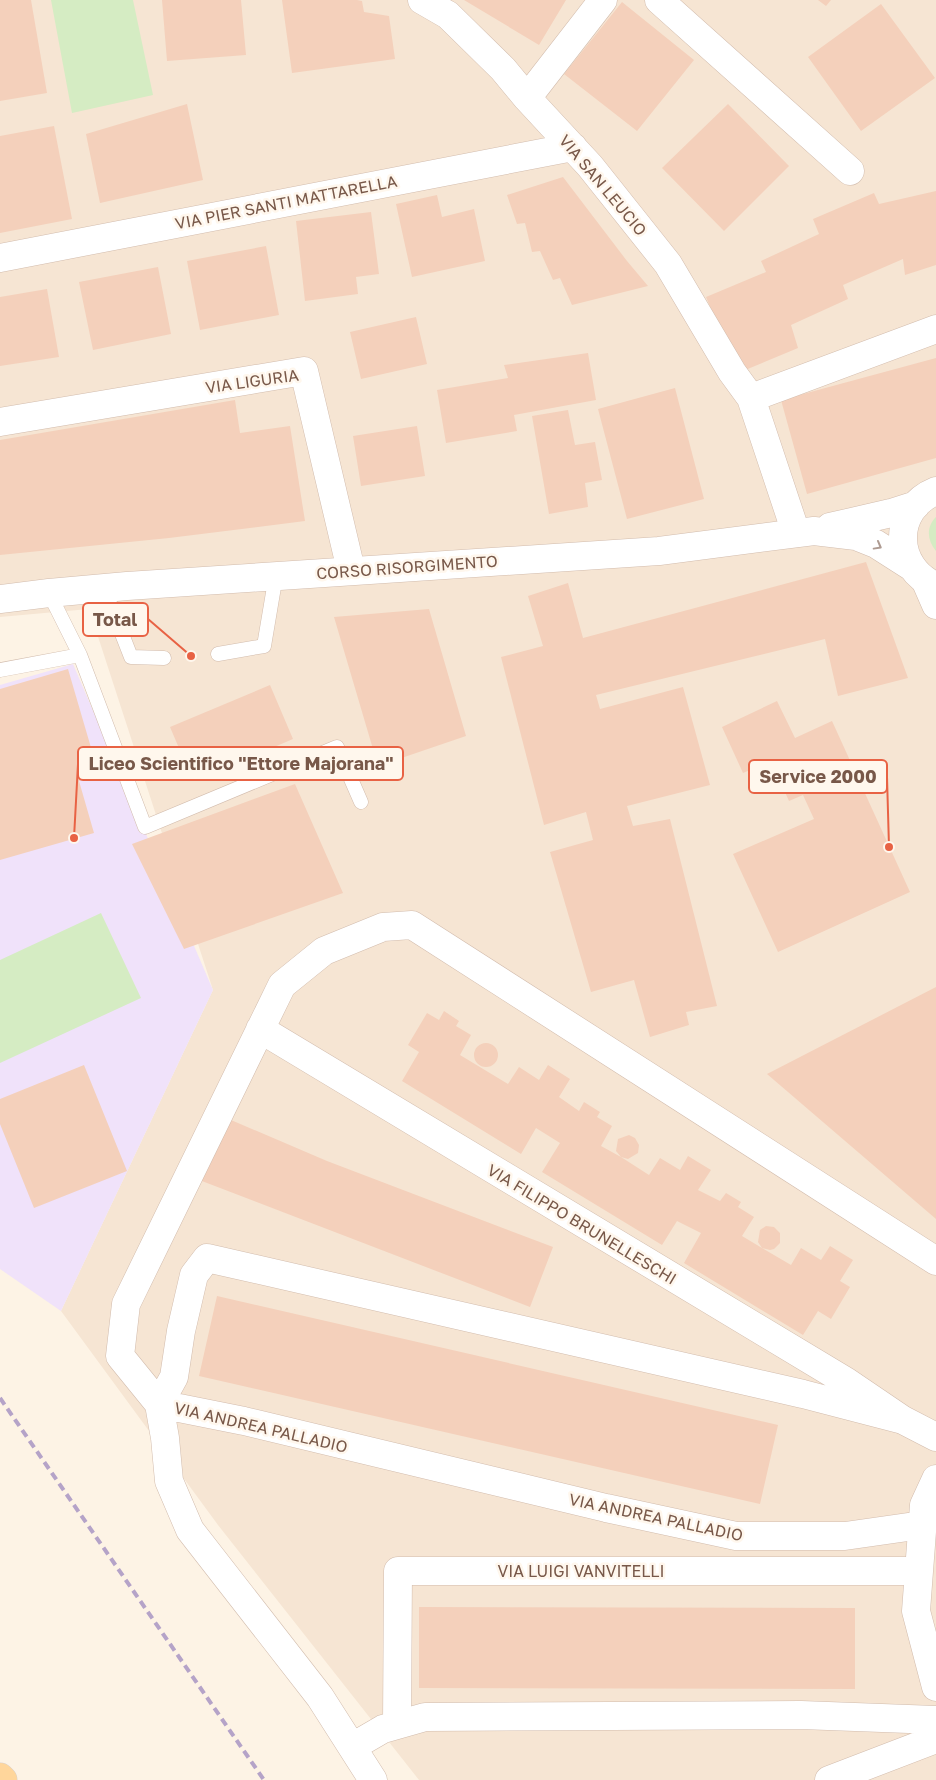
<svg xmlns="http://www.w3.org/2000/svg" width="936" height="1780" font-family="'Golos Text',sans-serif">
  <rect width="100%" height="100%" fill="#fdf3e5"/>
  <path fill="#f6e5d3" d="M 0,0 L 936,0 L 936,1780 L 419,1780 L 218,1525 L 61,1311 L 213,990 L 89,609 L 0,617 Z"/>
  <path fill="#f0e2fa" d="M 73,664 L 213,990 L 61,1311 L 0,1269 L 0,685 Z"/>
  <path fill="#d5ecc3" d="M 51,0 L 133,0 L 153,95 L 72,113 Z
    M 936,517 L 936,551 C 927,540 926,527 936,517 Z
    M 101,913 L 141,998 L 0,1063 L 0,960 Z"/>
  <path fill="#f4d0bb" d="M 0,0 L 31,0 L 47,93 L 0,101 Z
    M 162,0 L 241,0 L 246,55 L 167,61 Z
    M 282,0 L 357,0 L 362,1 L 364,12 L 389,16 L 395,59 L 292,73 Z
    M 464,0 L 566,0 L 539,45 Z
    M 818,0 L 831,0 L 826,6 Z
    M 622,2 L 694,60 L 637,131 L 564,74 Z
    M 881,4 L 935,78 L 861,131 L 808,57 Z
    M 187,104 L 203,180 L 100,203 L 86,134 Z
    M 728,104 L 789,166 L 724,231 L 662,168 Z
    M 54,126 L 72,219 L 0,233 L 0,136 Z
    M 563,177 L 627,261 L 648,286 L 572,305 L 560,278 L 553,280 L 540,251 L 532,252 L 525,223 L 517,224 L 507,195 Z
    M 936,191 L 936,265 L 905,275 L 903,259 L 843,285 L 848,299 L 791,325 L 798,348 L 738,373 L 706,297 L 766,272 L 761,261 L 819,234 L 813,219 L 874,193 L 879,204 Z
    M 437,195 L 442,217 L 474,209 L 485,261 L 412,277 L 396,204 Z
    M 371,212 L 379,274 L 356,277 L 358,294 L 305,301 L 296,221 Z
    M 266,246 L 279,315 L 200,330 L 187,261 Z
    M 158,267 L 171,334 L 93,350 L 79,282 Z
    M 47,289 L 59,357 L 0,366 L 0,297 Z
    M 416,317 L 427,364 L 361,379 L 350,332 Z
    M 588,353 L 596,400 L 514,415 L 517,431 L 446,443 L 437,390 L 508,378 L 504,365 Z
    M 936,358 L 936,458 L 807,494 L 781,400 Z
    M 675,388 L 704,499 L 627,519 L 598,409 Z
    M 235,400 L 240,433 L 290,426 L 305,521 L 169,538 L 0,555 L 0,440 Z
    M 568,410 L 575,445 L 595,442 L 602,480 L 585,483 L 588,507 L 549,514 L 532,416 Z
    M 417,426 L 425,476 L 361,486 L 353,436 Z
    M 866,562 L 908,678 L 838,696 L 825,639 L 596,695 L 600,709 L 683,687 L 710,785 L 627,806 L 633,826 L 670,819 L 717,1006 L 686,1012 L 689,1025 L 650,1037 L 634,980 L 591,992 L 550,852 L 593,840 L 586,812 L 544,825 L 501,657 L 543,646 L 528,596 L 568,583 L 583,638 Z
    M 429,609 L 466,736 L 378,766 L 334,617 Z
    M 68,669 L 99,775 L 79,781 L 94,833 L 0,860 L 0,689 Z
    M 270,685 L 293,739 L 193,781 L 170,727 Z
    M 777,701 L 795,738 L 832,721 L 910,892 L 778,952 L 733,854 L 814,819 L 803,795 L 789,801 L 771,761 L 743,773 L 722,727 Z
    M 295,784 L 343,893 L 184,949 L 132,844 Z
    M 936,987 L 936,1219 L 767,1074 Z
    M 444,1011 L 459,1021 L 456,1026 L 471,1035 L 460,1055 L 508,1084 L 519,1067 L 539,1080 L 548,1065 L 570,1079 L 559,1097 L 579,1111 L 584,1102 L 600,1112 L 597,1117 L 612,1126 L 601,1146 L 621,1157 L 616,1151 L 618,1139 L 629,1135 L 635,1138 L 639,1145 L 638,1153 L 628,1159 L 621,1157 L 649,1175 L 660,1158 L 680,1170 L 688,1156 L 711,1170 L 698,1190 L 720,1201 L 726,1193 L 741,1202 L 738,1207 L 754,1217 L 742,1236 L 762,1248 L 758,1242 L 760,1230 L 766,1226 L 774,1227 L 780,1233 L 780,1243 L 774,1249 L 770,1250 L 762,1248 L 791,1265 L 801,1248 L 821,1260 L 830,1246 L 853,1260 L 840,1281 L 850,1287 L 831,1319 L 818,1311 L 803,1335 L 684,1263 L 701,1233 L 677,1221 L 662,1245 L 542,1172 L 560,1143 L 536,1128 L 521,1154 L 402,1081 L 419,1052 L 408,1045 L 427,1013 L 439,1020 Z
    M474 1055a12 12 0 1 1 24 0a12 12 0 1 1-24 0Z
    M 84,1065 L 127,1171 L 34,1208 L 0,1124 L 0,1099 Z
    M 224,1117 L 327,1161 L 553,1247 L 530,1307 L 194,1178 Z
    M 217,1296 L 778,1425 L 760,1504 L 199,1376 Z
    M 419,1607 L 855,1608 L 855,1689 L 419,1688 Z"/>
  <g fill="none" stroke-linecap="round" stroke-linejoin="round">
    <g stroke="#d2bcad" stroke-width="15">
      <path id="service" d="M 104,588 L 131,657 L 164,658
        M 218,654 L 264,646 L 276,575
        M 80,655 L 145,827 L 337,747 L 361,802
        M 0,670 L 80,655 L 49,593"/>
    </g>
    <g stroke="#d2bcad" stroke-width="29">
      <path id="minor" d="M 422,0 L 448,15 L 503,69 L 527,98 L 590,166 L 668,264 L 732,372 L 751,398 L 796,533
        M 659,0 L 850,171
        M 527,98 L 603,0
        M 0,258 L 573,147
        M 751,398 L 936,329
        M 0,422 L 304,371 L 351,570
        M 926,582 L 936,605
        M 260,1029 L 847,1382 L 903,1420 L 936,1437
        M 903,1420 L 803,1394 L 207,1258 L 194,1275 L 181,1331 L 174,1377 L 159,1404 L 244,1421 L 606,1508 L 736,1536 L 845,1536 L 922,1525
        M 936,1479 L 924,1505 L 916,1611 L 936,1687
        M 397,1725 L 398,1571 L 919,1571
        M 352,1747 L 383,1729 L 425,1717 L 801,1715 L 936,1720
        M 373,1780 L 320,1697 L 190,1530 L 169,1481 L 165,1438 L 159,1404 L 120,1356 L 126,1304 L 282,985 L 324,951 L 383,927 L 412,925 L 936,1261
        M 829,1780 L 936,1739"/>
    </g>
    <g stroke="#d2bcad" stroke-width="29">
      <path id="tertiary" d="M 936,491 C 891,509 893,568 936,586
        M 830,527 L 891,513 L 916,505
        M 0,599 L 49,593 L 127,586 L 659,551 L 814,531 L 856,536 L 876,544 L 912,567"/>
    </g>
    <g stroke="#d9d0cc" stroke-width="29">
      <path id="primary" d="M 0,1777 L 3,1780"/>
    </g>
    <use href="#service" stroke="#fff" stroke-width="14"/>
    <use href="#minor" stroke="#fff" stroke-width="28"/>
    <use href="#tertiary" stroke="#fff" stroke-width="28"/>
    <use href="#primary" stroke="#ffd69b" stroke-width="28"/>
    <path stroke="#b5a3c8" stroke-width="4" stroke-dasharray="8 5" stroke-linecap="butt" d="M 0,1398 L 264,1780"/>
  </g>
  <defs><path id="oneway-chevron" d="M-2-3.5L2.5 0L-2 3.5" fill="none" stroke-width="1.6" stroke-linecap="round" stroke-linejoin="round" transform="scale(1.25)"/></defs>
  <use stroke="#ae9b92" href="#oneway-chevron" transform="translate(878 546) rotate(29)"/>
  <g text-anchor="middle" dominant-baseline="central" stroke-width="5" stroke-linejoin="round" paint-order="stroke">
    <g font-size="16" fill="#785849" stroke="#fff7ed">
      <text transform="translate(603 185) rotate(50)">VIA SAN LEUCIO</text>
      <text transform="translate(286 202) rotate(-11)">VIA PIER SANTI MATTARELLA</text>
      <text transform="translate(252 381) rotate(-8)">VIA LIGURIA</text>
      <text transform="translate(407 567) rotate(-4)">CORSO RISORGIMENTO</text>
      <text transform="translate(582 1224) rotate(31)">VIA FILIPPO BRUNELLESCHI</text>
      <text transform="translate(261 1427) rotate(13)">VIA ANDREA PALLADIO</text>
      <text transform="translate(656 1517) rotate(12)">VIA ANDREA PALLADIO</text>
      <text x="581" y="1571">VIA LUIGI VANVITELLI</text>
    </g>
  </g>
  <path fill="none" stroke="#e86244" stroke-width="2" d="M191 656L148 619M74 838L78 764M889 847L887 777"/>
  <g fill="#e86244" stroke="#fff7ed" stroke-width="2">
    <circle cx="191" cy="656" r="5"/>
    <circle cx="74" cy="838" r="5"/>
    <circle cx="889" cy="847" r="5"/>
  </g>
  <g fill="#fff7ed" stroke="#e86244" stroke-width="2">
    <rect x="83" y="603" width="65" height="33" rx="5"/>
    <rect x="78" y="747" width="325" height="33" rx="5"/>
    <rect x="749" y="760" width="138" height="33" rx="5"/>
  </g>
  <g font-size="18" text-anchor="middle" font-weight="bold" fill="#785849">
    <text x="115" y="626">Total</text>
    <text x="241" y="770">Liceo Scientifico "Ettore Majorana"</text>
    <text x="818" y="783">Service 2000</text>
  </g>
</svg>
